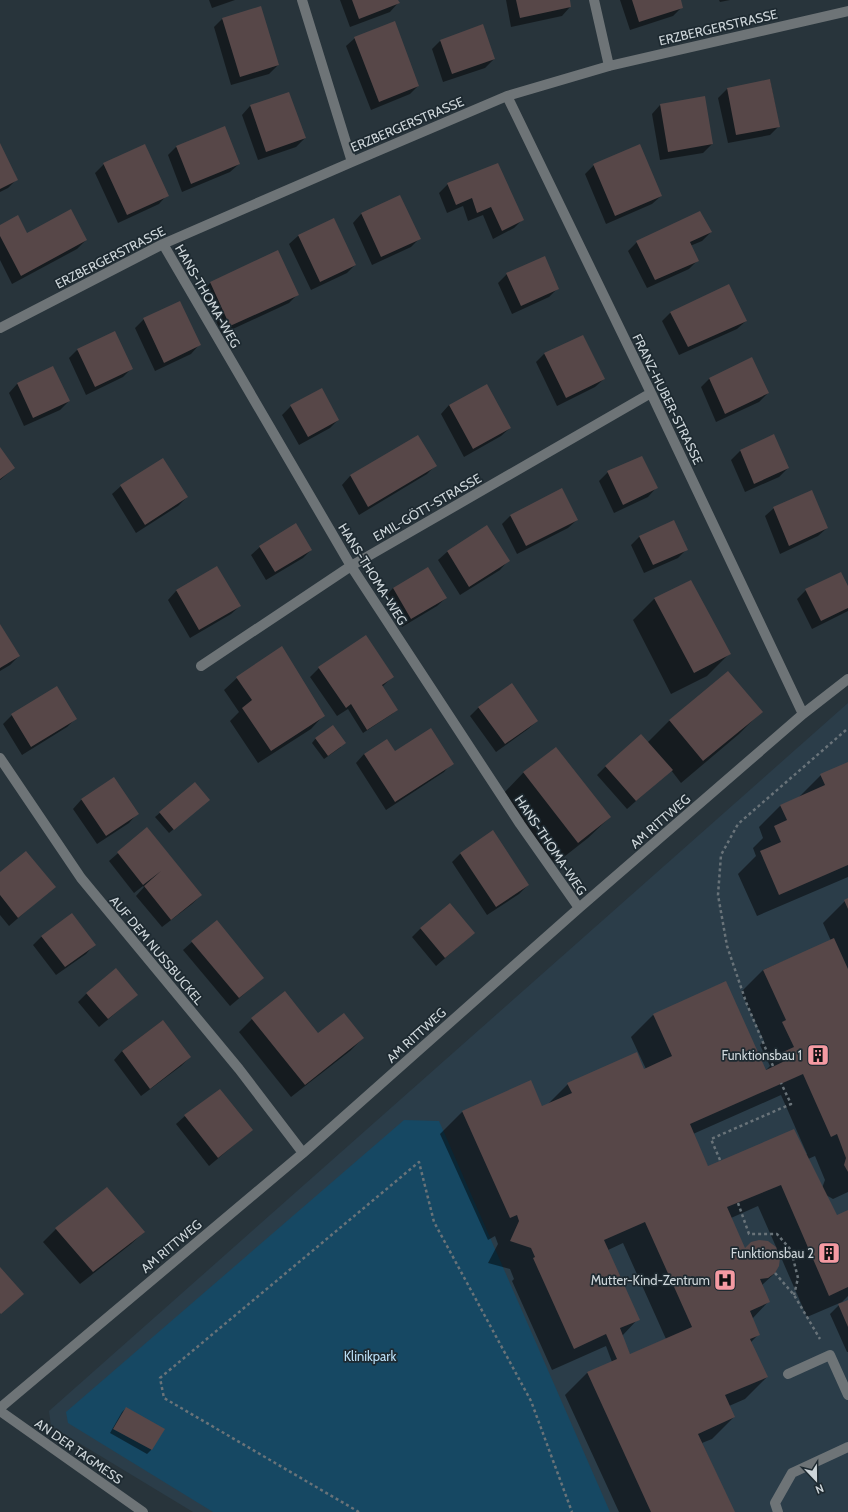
<svg xmlns="http://www.w3.org/2000/svg" width="848" height="1512" font-family="Cabin,sans-serif">
  <rect width="100%" height="100%" fill="#28343b"/>
  <path fill="#2b3d49" d="M 848,703 L 848,1512 L 193,1512 L 51,1426 L 49,1411 Z"/>
  <path fill="#164863" d="M 404,1120 L 439,1121 L 610,1512 L 213,1512 L 68,1423 L 66,1412 Z"/>
  <path fill="#0007" fill-rule="evenodd" d="M 209,0 L 235,0 L 212,8 Z
    M 340,0 L 397,0 L 398,3 L 390,12 L 350,27 Z
    M 506,0 L 569,0 L 570,7 L 562,16 L 511,27 Z
    M 620,0 L 680,0 L 682,7 L 673,16 L 630,30 Z
    M 719,0 L 730,0 L 720,2 Z
    M 222,19 L 278,65 L 269,74 L 231,85 L 214,27 Z
    M 355,38 L 418,86 L 410,94 L 371,110 L 346,46 Z
    M 440,41 L 494,59 L 485,68 L 443,82 L 432,49 Z
    M 770,80 L 779,126 L 770,135 L 728,143 L 718,98 L 727,89 Z
    M 660,105 L 712,144 L 703,153 L 660,160 L 652,114 Z
    M 250,106 L 305,138 L 296,147 L 258,160 L 242,115 Z
    M 0,145 L 17,179 L 8,188 L 0,192 Z
    M 145,145 L 167,195 L 159,204 L 118,223 L 95,173 L 104,164 Z
    M 176,147 L 239,164 L 230,172 L 182,192 L 168,155 Z
    M 594,165 L 661,196 L 652,204 L 606,224 L 585,174 Z
    M 448,184 L 523,219 L 514,228 L 493,239 L 483,215 L 468,221 L 463,206 L 447,213 L 439,193 Z
    M 400,196 L 419,239 L 411,247 L 372,265 L 353,223 L 361,214 Z
    M 334,219 L 355,265 L 347,273 L 311,290 L 289,244 L 298,236 Z
    M 0,226 L 27,234 L 86,240 L 77,249 L 12,284 L 0,260 Z
    M 711,232 L 702,241 L 690,246 L 697,261 L 689,269 L 647,288 L 628,251 L 637,242 Z
    M 277,252 L 297,295 L 289,303 L 222,334 L 202,292 L 210,283 Z
    M 507,274 L 558,288 L 549,297 L 512,314 L 498,283 Z
    M 671,312 L 746,321 L 737,329 L 679,355 L 662,321 Z
    M 144,319 L 199,345 L 191,354 L 155,371 L 135,328 Z
    M 77,350 L 131,369 L 123,377 L 86,395 L 69,358 Z
    M 544,354 L 604,379 L 595,387 L 557,406 L 536,362 Z
    M 53,367 L 69,401 L 60,410 L 24,426 L 9,393 L 17,384 Z
    M 710,378 L 768,393 L 759,402 L 716,422 L 701,387 Z
    M 449,405 L 510,428 L 501,436 L 464,457 L 441,414 Z
    M 291,406 L 338,420 L 330,428 L 299,445 L 282,415 Z
    M 418,436 L 435,466 L 427,474 L 359,515 L 342,485 L 350,476 Z
    M 773,436 L 788,468 L 779,477 L 745,492 L 731,460 L 740,451 Z
    M 0,449 L 14,468 L 0,480 Z
    M 608,472 L 656,488 L 648,497 L 614,513 L 599,481 Z
    M 121,486 L 187,497 L 178,506 L 136,533 L 112,494 Z
    M 774,508 L 827,528 L 818,536 L 780,554 L 765,516 Z
    M 510,516 L 577,520 L 568,528 L 517,554 L 502,524 Z
    M 487,527 L 508,561 L 500,570 L 460,595 L 438,560 L 447,552 Z
    M 640,536 L 686,550 L 678,558 L 644,573 L 631,545 Z
    M 260,547 L 311,550 L 303,558 L 266,580 L 251,555 Z
    M 217,567 L 240,606 L 231,614 L 190,638 L 168,600 L 176,591 Z
    M 393,588 L 446,598 L 437,606 L 402,627 L 385,597 Z
    M 848,588 L 848,611 L 812,629 L 797,599 L 806,590 Z
    M 655,598 L 729,654 L 707,676 L 671,694 L 633,620 Z
    M 0,626 L 19,656 L 10,665 L 0,671 Z
    M 319,668 L 393,676 L 382,687 L 397,710 L 392,714 L 363,733 L 348,709 L 337,716 L 310,677 Z
    M 728,672 L 761,712 L 739,734 L 681,783 L 671,770 L 627,809 L 597,775 L 606,766 L 648,742 L 669,721 Z
    M 237,678 L 323,716 L 311,729 L 258,763 L 230,721 L 239,712 L 224,690 Z
    M 479,707 L 537,721 L 528,729 L 496,752 L 470,716 Z
    M 12,715 L 76,718 L 67,727 L 22,755 L 3,724 Z
    M 316,738 L 341,747 L 324,759 L 312,743 Z
    M 556,748 L 610,817 L 588,838 L 555,864 L 502,795 L 523,773 Z
    M 395,752 L 452,763 L 444,772 L 386,810 L 356,763 L 364,754 Z
    M 848,763 L 848,877 L 757,916 L 738,874 L 756,856 L 753,848 L 763,838 L 759,827 L 781,805 L 798,798 L 821,775 Z
    M 114,779 L 137,814 L 129,823 L 97,844 L 73,809 L 81,800 Z
    M 195,783 L 204,804 L 169,833 L 155,817 Z
    M 147,828 L 201,895 L 192,904 L 162,927 L 136,896 L 144,887 L 143,886 L 134,893 L 109,861 Z
    M 461,853 L 528,885 L 519,894 L 487,915 L 452,862 Z
    M 0,874 L 54,887 L 9,926 L 0,915 Z
    M 848,899 L 848,1192 L 833,1199 L 826,1195 L 836,1217 L 848,1212 L 848,1296 L 839,1305 L 848,1301 L 848,1352 L 847,1352 L 830,1314 L 842,1302 L 807,1317 L 780,1255 L 778,1266 L 775,1273 L 761,1286 L 768,1302 L 752,1319 L 759,1334 L 750,1343 L 767,1377 L 745,1399 L 729,1406 L 734,1417 L 712,1439 L 702,1443 L 734,1512 L 619,1512 L 565,1395 L 587,1373 L 612,1362 L 606,1346 L 552,1370 L 512,1281 L 514,1279 L 510,1269 L 488,1263 L 498,1244 L 495,1236 L 488,1240 L 440,1134 L 462,1112 L 531,1082 L 542,1107 L 547,1105 L 568,1084 L 646,1069 L 631,1037 L 653,1015 L 765,1071 L 770,1066 L 760,1045 L 764,1041 L 741,992 L 763,970 L 831,941 L 823,923 L 845,901 ZM 781,1095 L 807,1154 L 708,1167 L 693,1134 ZM 815,1156 L 825,1180 L 822,1188 L 808,1159 ZM 758,1206 L 777,1249 L 768,1242 L 745,1250 L 731,1218 ZM 623,1243 L 666,1339 L 630,1355 L 622,1336 L 638,1319 L 608,1250 Z
    M 421,928 L 474,933 L 436,966 L 412,937 Z
    M 42,936 L 94,945 L 86,954 L 56,975 L 33,945 Z
    M 192,942 L 263,978 L 230,1006 L 183,950 Z
    M 87,993 L 137,995 L 99,1027 L 78,1002 Z
    M 285,993 L 318,1034 L 363,1038 L 350,1051 L 291,1097 L 239,1032 L 252,1019 Z
    M 162,1021 L 190,1057 L 181,1066 L 141,1096 L 114,1060 L 122,1051 Z
    M 185,1116 L 252,1130 L 209,1166 L 176,1124 Z
    M 107,1188 L 144,1232 L 131,1244 L 80,1284 L 43,1242 L 56,1229 Z
    M 126,1408 L 152,1449 L 147,1454 L 110,1433 L 122,1412 Z"/>
  <path fill="#574748" fill-rule="evenodd" d="M 352,0 L 398,0 L 400,3 L 359,19 Z
    M 516,0 L 570,0 L 571,7 L 520,18 Z
    M 632,0 L 681,0 L 683,8 L 639,22 Z
    M 261,6 L 279,65 L 240,77 L 222,18 Z
    M 395,21 L 419,86 L 379,102 L 354,37 Z
    M 483,24 L 495,59 L 452,74 L 440,40 Z
    M 770,79 L 780,127 L 736,135 L 727,88 Z
    M 289,92 L 306,138 L 266,152 L 250,105 Z
    M 705,96 L 713,144 L 668,152 L 660,104 Z
    M 225,126 L 240,164 L 191,184 L 176,146 Z
    M 0,143 L 18,180 L 0,189 Z
    M 145,144 L 169,196 L 127,215 L 103,163 Z
    M 640,144 L 662,196 L 615,216 L 593,164 Z
    M 498,163 L 524,220 L 502,231 L 491,207 L 477,213 L 472,198 L 456,205 L 447,183 Z
    M 400,195 L 421,239 L 381,257 L 361,213 Z
    M 71,209 L 87,240 L 21,276 L 0,236 L 0,225 L 18,215 L 27,233 Z
    M 700,211 L 712,232 L 690,242 L 699,261 L 655,280 L 636,241 Z
    M 334,218 L 356,265 L 320,282 L 298,235 Z
    M 278,250 L 299,295 L 230,326 L 210,282 Z
    M 545,256 L 559,289 L 521,306 L 506,273 Z
    M 729,284 L 747,321 L 688,347 L 670,312 Z
    M 180,301 L 201,345 L 164,363 L 143,318 Z
    M 115,331 L 133,369 L 95,387 L 77,349 Z
    M 583,335 L 605,379 L 566,398 L 544,353 Z
    M 752,357 L 769,393 L 725,414 L 709,378 Z
    M 53,366 L 70,401 L 33,418 L 17,383 Z
    M 487,384 L 511,428 L 473,449 L 449,405 Z
    M 322,388 L 339,420 L 308,437 L 290,405 Z
    M 774,434 L 789,468 L 754,484 L 740,450 Z
    M 418,435 L 437,466 L 368,507 L 350,475 Z
    M 0,447 L 15,468 L 0,479 Z
    M 642,456 L 658,488 L 623,505 L 607,471 Z
    M 163,458 L 188,497 L 145,525 L 120,485 Z
    M 562,488 L 578,520 L 526,546 L 510,515 Z
    M 812,490 L 828,528 L 789,546 L 773,507 Z
    M 674,520 L 688,550 L 653,565 L 639,536 Z
    M 296,523 L 312,550 L 275,572 L 259,546 Z
    M 487,525 L 510,561 L 469,587 L 447,551 Z
    M 217,566 L 241,606 L 199,630 L 176,590 Z
    M 428,567 L 447,598 L 411,619 L 393,588 Z
    M 841,572 L 848,586 L 848,608 L 821,621 L 805,589 Z
    M 691,580 L 731,654 L 694,673 L 654,598 Z
    M 0,624 L 20,656 L 0,668 Z
    M 366,635 L 394,677 L 382,685 L 398,710 L 367,730 L 351,704 L 346,708 L 318,667 Z
    M 282,646 L 325,716 L 271,751 L 242,708 L 252,700 L 236,677 Z
    M 728,671 L 763,712 L 703,761 L 669,720 Z
    M 512,683 L 538,721 L 505,744 L 478,707 Z
    M 57,686 L 77,719 L 31,747 L 11,714 Z
    M 333,725 L 346,743 L 328,756 L 315,738 Z
    M 431,728 L 454,764 L 395,802 L 364,754 L 387,739 L 395,751 Z
    M 641,734 L 673,770 L 636,801 L 605,766 Z
    M 556,747 L 611,817 L 578,843 L 523,772 Z
    M 848,762 L 848,865 L 779,895 L 760,851 L 781,842 L 774,826 L 787,820 L 780,805 L 825,785 L 820,774 Z
    M 114,777 L 139,814 L 106,836 L 81,799 Z
    M 195,782 L 210,800 L 174,830 L 159,812 Z
    M 147,827 L 202,895 L 171,920 L 144,886 L 161,871 L 143,885 L 117,852 Z
    M 493,830 L 529,885 L 496,907 L 460,853 Z
    M 26,851 L 56,887 L 18,918 L 0,895 L 0,872 Z
    M 848,898 L 848,909 L 844,900 Z
    M 450,903 L 475,933 L 445,958 L 420,928 Z
    M 72,913 L 96,945 L 65,967 L 41,936 Z
    M 217,920 L 264,978 L 239,998 L 191,941 Z
    M 834,938 L 848,969 L 848,1172 L 844,1165 L 846,1158 L 837,1134 L 831,1137 L 803,1074 L 690,1124 L 708,1166 L 794,1129 L 837,1215 L 848,1210 L 848,1287 L 829,1296 L 781,1185 L 727,1207 L 745,1248 L 751,1242 L 759,1240 L 768,1241 L 776,1247 L 780,1258 L 779,1266 L 775,1273 L 768,1278 L 760,1279 L 770,1302 L 750,1311 L 760,1335 L 750,1339 L 768,1377 L 725,1395 L 735,1417 L 698,1434 L 735,1512 L 651,1512 L 587,1372 L 617,1359 L 606,1334 L 574,1349 L 533,1258 L 535,1257 L 531,1248 L 510,1241 L 519,1221 L 517,1215 L 510,1218 L 462,1111 L 531,1080 L 542,1106 L 572,1093 L 567,1083 L 637,1052 L 644,1069 L 672,1056 L 653,1014 L 726,981 L 766,1070 L 791,1058 L 783,1052 L 794,1047 L 782,1022 L 786,1020 L 763,970 ZM 645,1222 L 692,1327 L 630,1354 L 620,1328 L 640,1320 L 604,1240 Z
    M 116,968 L 138,995 L 108,1019 L 86,993 Z
    M 285,991 L 318,1033 L 344,1013 L 364,1038 L 305,1085 L 251,1018 Z
    M 163,1020 L 191,1057 L 150,1089 L 122,1051 Z
    M 220,1089 L 253,1130 L 218,1158 L 184,1115 Z
    M 107,1187 L 145,1232 L 93,1272 L 55,1228 Z
    M 0,1267 L 24,1294 L 1,1314 L 0,1313 Z
    M 848,1300 L 848,1327 L 838,1304 Z
    M 126,1407 L 165,1429 L 152,1450 L 113,1429 Z"/>
  <g fill="none" stroke-linecap="round" stroke-linejoin="round">
    <path stroke="#697379" stroke-width="2.5" stroke-dasharray="3 3" stroke-linecap="butt" d="M 773,1066 L 746,1002 L 727,946 L 718,895 L 721,855 L 738,824 L 846,730 L 848,730
      M 720,1160 L 711,1139 L 791,1104 L 781,1083
      M 738,1203 L 749,1234 L 777,1234 L 791,1250 L 798,1278 L 794,1295
      M 775,1273 L 794,1295 L 820,1339
      M 359,1512 L 164,1398 L 160,1378 L 419,1162 L 434,1222 L 531,1401 L 572,1512"/>
    <path stroke="#6e7477" stroke-width="10" d="M 302,0 L 352,162
      M 594,0 L 609,66
      M 507,96 L 651,393 L 803,714
      M 163,244 L 351,566 L 520,824 L 579,908
      M 0,328 L 163,244 L 352,162 L 507,96 L 609,66 L 848,11
      M 201,666 L 351,566 L 651,393
      M 0,758 L 81,878 L 239,1069 L 303,1153
      M 788,1374 L 830,1355 L 848,1395
      M 0,1408 L 303,1153 L 579,908 L 803,714 L 848,679
      M 0,1411 L 143,1512
      M 778,1512 L 775,1503 L 792,1473 L 848,1447"/>
  </g>
  <defs>
    <g id="building-square" transform="scale(1.15)"><rect x="-9" y="-9" width="18" height="18" rx="4" fill="#f49aa2" stroke="#1e2a31"/><path d="M-4-6H4V6H1V3H-1V6H-4ZM-2.5-4.3h1.7v1.8h-1.7ZM.8-4.3h1.7v1.8H.8ZM-2.5-1h1.7V.8h-1.7ZM.8-1h1.7V.8H.8Z" fill="#111"/></g>
    <g id="hospital-square" transform="scale(1.15)"><rect x="-9" y="-9" width="18" height="18" rx="4" fill="#f49aa2" stroke="#1e2a31"/><path d="M-5-5h3v3.5h4V-5h3V5h-3V1.5h-4V5h-3Z" fill="#111"/></g>
  </defs>
  <g fill-rule="evenodd">
    <use href="#building-square" x="818" y="1055"/>
    <use href="#building-square" x="829" y="1253"/>
    <use href="#hospital-square" x="725" y="1280"/>
  </g>
  <g text-anchor="middle" dominant-baseline="central" stroke-width="3.5" stroke-linejoin="round" paint-order="stroke">
    <g font-size="13" fill="#ced6da" stroke="#1e2a31">
      <text transform="translate(718 27) rotate(-13)">ERZBERGERSTRASSE</text>
      <text transform="translate(407 124) rotate(-23)">ERZBERGERSTRASSE</text>
      <text transform="translate(110 257) rotate(-27)">ERZBERGERSTRASSE</text>
      <text transform="translate(208 296) rotate(60)">HANS-THOMA-WEG</text>
      <text transform="translate(668 399) rotate(64)">FRANZ-HUBER-STRASSE</text>
      <text transform="translate(427 507) rotate(-30)">EMIL-GÖTT-STRASSE</text>
      <text transform="translate(373 574) rotate(58)">HANS-THOMA-WEG</text>
      <text transform="translate(660 821) rotate(-41)">AM RITTWEG</text>
      <text transform="translate(551 845) rotate(56)">HANS-THOMA-WEG</text>
      <text transform="translate(157 950) rotate(50)">AUF DEM NUSSBUCKEL</text>
      <text transform="translate(416 1035) rotate(-42)">AM RITTWEG</text>
      <text transform="translate(171 1246) rotate(-40)">AM RITTWEG</text>
      <text transform="translate(79 1451) rotate(35)">AN DER TAGMESS</text>
    </g>
    <g font-size="13" fill="#ced6da" stroke="#1e2a31" text-anchor="end">
      <text x="802" y="1055">Funktionsbau 1</text>
      <text x="814" y="1253">Funktionsbau 2</text>
      <text x="710" y="1280">Mutter-Kind-Zentrum</text>
    </g>
    <g font-size="13" fill="#badff6" stroke="#1e2a31">
      <text x="370" y="1356">Klinikpark</text>
    </g>
  </g>
  <g transform="translate(816 1480) rotate(158)" stroke="#1e2a31" stroke-width="3" paint-order="stroke">
  <path d="M0-3L7 15L0 10L-7 15Z" fill="#ced6da"/>
  <text y="-6" font-size="11" font-weight="bold" text-anchor="middle" fill="#ced6da">N</text>
  </g>
</svg>
